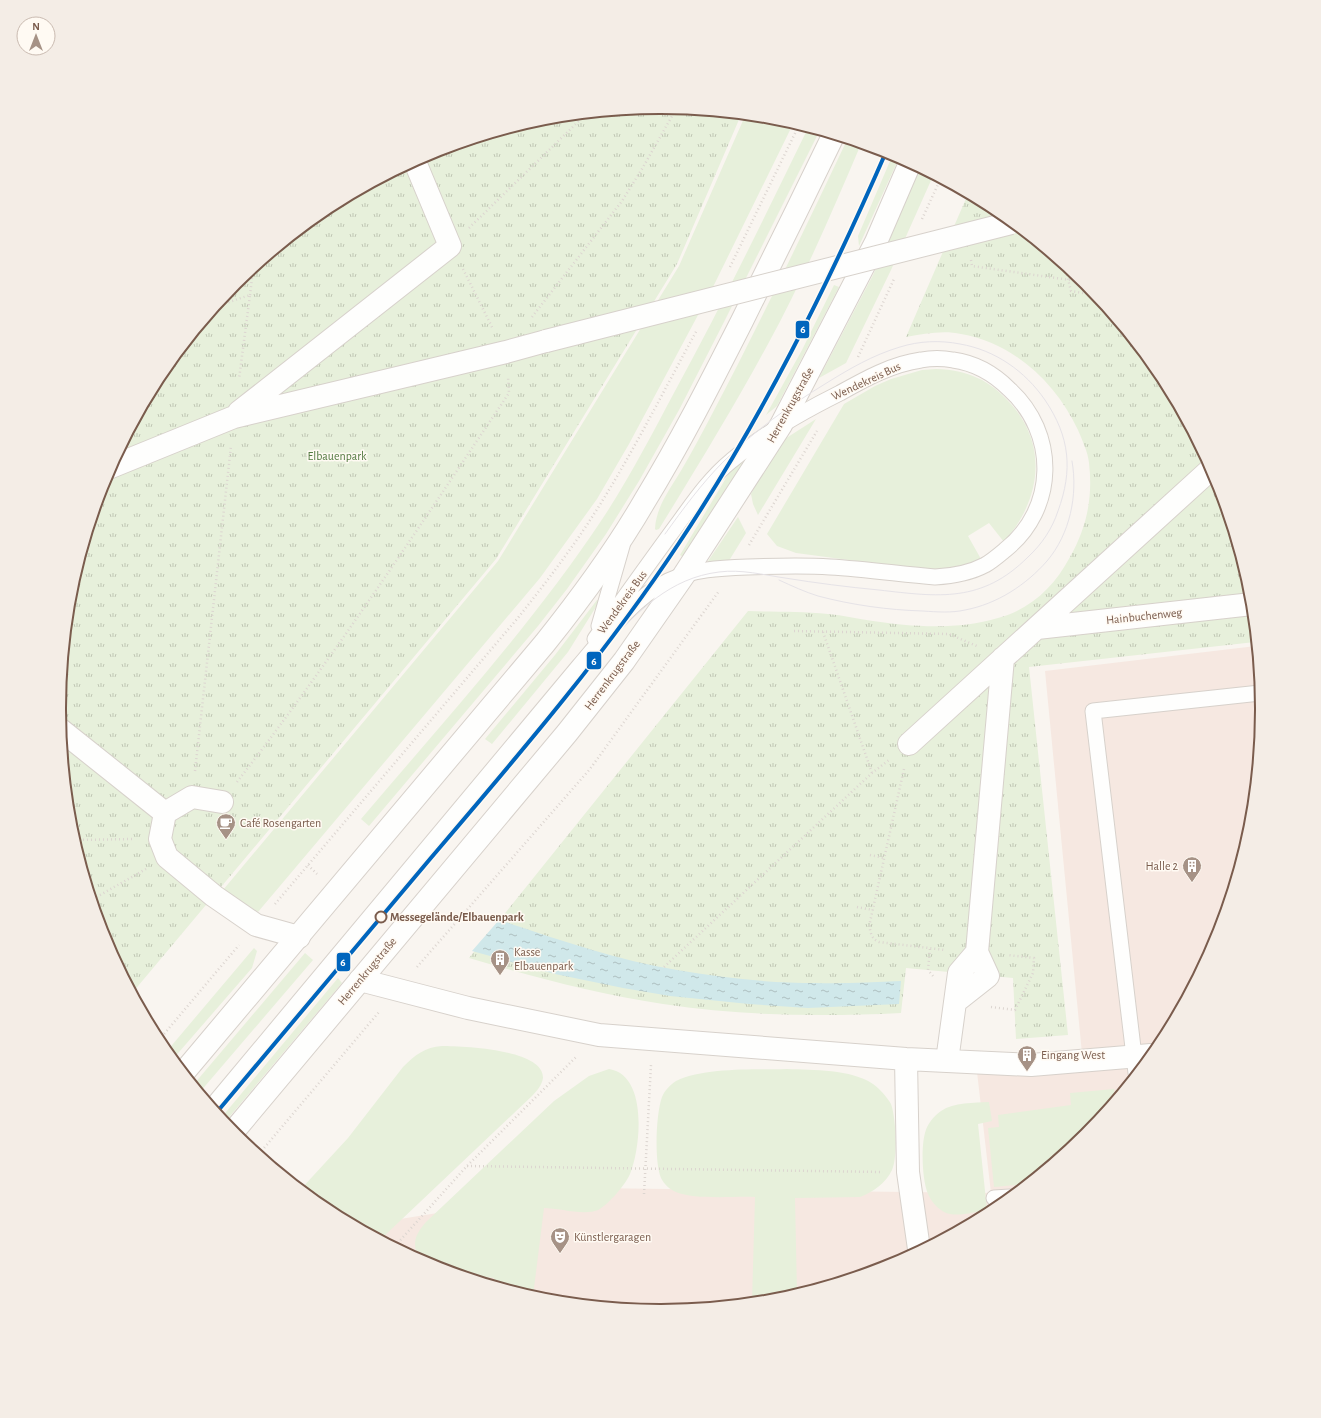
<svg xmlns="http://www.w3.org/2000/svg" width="1321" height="1418" font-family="'Alegreya Sans',sans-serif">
  <defs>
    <pattern id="park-tufts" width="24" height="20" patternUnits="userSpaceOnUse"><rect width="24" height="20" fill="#e7f0db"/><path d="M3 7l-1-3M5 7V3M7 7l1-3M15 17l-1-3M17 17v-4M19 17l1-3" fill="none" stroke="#c0c6b4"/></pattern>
    <pattern id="water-ripples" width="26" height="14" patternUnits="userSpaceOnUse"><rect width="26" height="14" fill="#d0e8ea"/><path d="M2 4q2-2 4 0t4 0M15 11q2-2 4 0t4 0" fill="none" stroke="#aebfc0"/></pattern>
  </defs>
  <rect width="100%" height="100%" fill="#f9f5f0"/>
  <path fill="#f6e8e1" d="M 1256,646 L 1262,709 L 1250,827 L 1216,939 L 1160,1043 L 1086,1134 L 994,1209 L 890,1265 L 778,1299 L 660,1310 L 543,1299 L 430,1265 L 357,1226 L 591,1188 L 991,1193 L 977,1072 L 1083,1064 L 1045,671 Z"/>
  <path fill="#e7f0db" d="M 745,116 L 778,119 L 793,124 L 713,287 L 629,444 L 597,499 L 540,578 L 258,912 L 223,890 L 498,561 L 679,266 Z
    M 808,128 L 819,132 L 724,322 L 679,410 L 639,481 L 606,534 L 567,589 L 538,626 L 369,826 L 361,819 C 444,721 532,625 603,518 C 630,477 652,434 675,391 C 722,305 765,216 808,128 Z
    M 847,140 L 861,144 C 832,212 803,280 768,344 C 734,407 696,469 659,529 L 656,530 L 655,529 C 656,506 671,488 682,469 C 692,452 701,435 710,418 C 758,327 803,233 847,140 Z
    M 893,154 L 899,158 L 859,246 L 858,236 Z
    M 920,169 L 933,176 L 891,270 L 846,363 L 819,378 L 873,275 Z
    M 834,285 L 839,287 L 777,406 L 766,415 L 802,350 Z
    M 936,369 C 968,370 990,380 1011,404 C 1049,447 1040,501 1004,542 L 989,523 L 968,536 L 981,559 L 967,565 L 951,568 L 934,569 L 879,564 L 796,553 L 777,546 L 767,534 L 844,404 L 875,386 L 891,379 L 922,370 Z
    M 816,419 L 758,515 L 753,504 L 751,494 L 777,444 Z
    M 752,452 L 683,557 L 680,555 L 735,463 Z
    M 738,517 L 746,533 L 727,564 L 704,567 Z
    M 597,600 L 599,600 L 599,602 L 568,652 L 492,744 L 485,739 L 555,655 Z
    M 254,948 L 257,951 L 252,968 L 173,1059 L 167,1051 Z
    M 305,953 L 313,960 L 200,1092 L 194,1084 Z
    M 338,978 L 342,983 L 225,1122 L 221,1118 Z
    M 442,1046 C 462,1046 544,1049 543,1078 C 542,1085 537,1091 532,1096 L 381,1239 L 326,1209 L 301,1189 L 348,1138 L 403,1067 C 415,1055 425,1047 442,1046 Z
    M 609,1069 C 648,1075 641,1147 630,1174 C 625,1185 609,1204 598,1210 C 584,1216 559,1208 544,1208 L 533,1296 L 493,1284 L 494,1278 C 475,1275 414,1271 415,1244 C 415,1235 421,1228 426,1222 L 554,1101 L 589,1076 Z
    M 787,1069 C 813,1070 851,1069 873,1084 C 880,1089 887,1097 891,1104 C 896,1118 898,1157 892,1170 C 886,1183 873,1192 860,1197 L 795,1198 L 797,1293 L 778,1299 L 752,1301 L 755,1197 C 734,1196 694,1200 676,1192 C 670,1190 664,1184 661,1178 C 654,1162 656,1113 662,1097 C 665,1090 670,1085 676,1081 C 705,1067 755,1070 787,1069 Z
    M 1114,1089 L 1115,1099 L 1086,1134 L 1026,1184 L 994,1187 L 988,1128 L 999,1127 L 998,1115 L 1071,1105 L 1070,1093 Z
    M 989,1102 L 992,1121 L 978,1124 L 987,1210 C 974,1212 956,1218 944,1212 C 937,1208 931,1201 928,1194 C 922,1180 921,1147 925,1133 C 927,1124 934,1116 941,1111 C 954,1102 974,1103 989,1102 Z"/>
  <path fill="url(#park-tufts)" d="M 661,108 L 741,115 L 677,264 L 496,559 L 133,992 L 105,939 L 71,826 L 59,709 L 71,591 L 94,515 L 105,479 L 161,375 L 235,284 L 327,209 L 431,153 L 543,119 Z
    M 968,194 L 995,209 L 1086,284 L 1161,375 L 1216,479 L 1250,592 L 1255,642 L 1029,667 L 1068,1035 L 1016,1039 L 1013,978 L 906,968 L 901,1013 C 822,1017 742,1016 663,1004 C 597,994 533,977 469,958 L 748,611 C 774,612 802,611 828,614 C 843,615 858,619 873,621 C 912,627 959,630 998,618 C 1031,609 1054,587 1070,557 C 1087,527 1093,497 1089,463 C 1088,452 1082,440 1078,430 C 1056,383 1014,343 961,334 C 943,330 924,334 906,337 Z"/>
  <path fill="url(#water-ripples)" d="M 499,920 C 557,939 616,960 677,970 C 723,978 769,983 816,983 C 844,984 872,982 901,981 L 899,1004 L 808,1008 L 749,1004 L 670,996 L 623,988 L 555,974 L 472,951 Z"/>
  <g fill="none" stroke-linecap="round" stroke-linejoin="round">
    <g stroke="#d7d1cb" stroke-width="17">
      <path id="service" d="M 599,626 L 622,546
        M 1136,1073 L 1093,711 L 1260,693
        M 212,1106 L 579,666 C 603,638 634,597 668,581 C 693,569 721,568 748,567 C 775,566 802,565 830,567 C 865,569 900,574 935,577 C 953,576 970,573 985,565 C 992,561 999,555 1005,550 C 1057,509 1058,433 1009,389 C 994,374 975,363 953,360 C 943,358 931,358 921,360 C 892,364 865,379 840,393 C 802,412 764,433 731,461 C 710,478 693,503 677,525 C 649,563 622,601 595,639
        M 994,1198 L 1010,1197"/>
    </g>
    <g stroke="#d7d1cb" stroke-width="24">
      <path id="pedestrian" d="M 239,412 L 450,246 L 415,162
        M 111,467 L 234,417 L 506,352 L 546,341
        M 1037,628 L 1252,604
        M 61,730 L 165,813
        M 909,744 L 1211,469
        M 165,813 L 160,839 L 167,857 L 214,896 L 256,925 L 299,937
        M 165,813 L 192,797 L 222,802
        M 360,980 L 468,1008 L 599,1035 L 906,1059 L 1031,1065 L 1151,1055
        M 955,1002 L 988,976 L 977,952 L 1003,658
        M 906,1059 L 908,1172 L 919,1249
        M 947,1061 L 959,973 L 977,952"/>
    </g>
    <g stroke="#d7d1cb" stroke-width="24">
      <path id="tertiary" d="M 184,1072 L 545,643 C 581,598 615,552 644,502 C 680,443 711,382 742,321 C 773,259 803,198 833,136
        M 233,1132 L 567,733 L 624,661 L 684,575 L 781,425 L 876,242 L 910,163"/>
    </g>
    <path stroke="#dcd5d0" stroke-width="2.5" stroke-dasharray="1 3" stroke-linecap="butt" d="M 922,219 L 940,180
      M 469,228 L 585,115
      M 730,267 L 799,125
      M 1065,267 L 1071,291 L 1095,295
      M 463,269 L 493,329
      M 250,295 L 253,269
      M 217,306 L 250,295 L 239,379
      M 532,317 L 622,201 L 642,169 L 676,109
      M 858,357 L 894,279
      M 749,545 L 817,431
      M 794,631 L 949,634 L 979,647
      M 823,632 L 872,773
      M 904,769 L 870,922 C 869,930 871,939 879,942 L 945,950
      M 195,771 L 231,446
      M 237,782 C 334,657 421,524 509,393 L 508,377
      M 75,840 L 134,839
      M 870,855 L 884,858
      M 308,865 L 317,874
      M 93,899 L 146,869
      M 275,904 L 517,619 C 537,594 557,568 576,541 C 622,475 658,401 697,330
      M 857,907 L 873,910
      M 930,949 L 928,970 L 933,976
      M 417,967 L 590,769 L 719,591
      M 664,967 L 872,773 L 889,760
      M 991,1007 L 1015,1010 L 1033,973 L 1034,958 L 1008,955
      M 159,1040 L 239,945
      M 259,1154 L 379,1012
      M 467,1166 L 883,1172
      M 644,1194 L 651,1065
      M 395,1246 L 467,1166 L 577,1056"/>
    <use href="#service" stroke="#fefefd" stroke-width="15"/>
    <use href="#pedestrian" stroke="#fefefd" stroke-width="22"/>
    <use href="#tertiary" stroke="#fefefd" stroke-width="22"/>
    <path stroke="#e6e3e7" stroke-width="1" d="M 779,580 C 792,586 805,592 818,596 C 852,605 888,610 923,611 C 937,612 952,613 965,610 C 997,604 1026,585 1047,561 C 1070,534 1078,495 1072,461
      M 606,646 C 638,611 670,578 719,572 C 741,569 764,575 785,578 C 816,583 847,587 879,590 C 939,597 982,603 1028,557 C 1042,544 1052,529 1058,511 C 1073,470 1070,437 1045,400 C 1025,371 995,350 960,344 C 940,340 919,341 900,347 C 873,355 849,369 825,384 C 789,406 754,431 724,461 C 702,483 683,509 665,534"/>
    <g stroke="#d7d1cb" stroke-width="24" stroke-linecap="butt">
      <path id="pedestrian-bridge" d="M 546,341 L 1011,223"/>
    </g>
    <path stroke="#dcd5d0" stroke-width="2.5" stroke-dasharray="1 3" stroke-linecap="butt" d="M 971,260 L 972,266 L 1084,282"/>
    <use href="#pedestrian-bridge" stroke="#fefefd" stroke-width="22"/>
    <g stroke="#fffaf3" stroke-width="7">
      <path id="tram-1" d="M 217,1112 C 288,1028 359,943 430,859 C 517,757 605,655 679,543 C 761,420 827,287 886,152"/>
    </g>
    <use href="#tram-1" stroke="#0065bd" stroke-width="4"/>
  </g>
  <defs>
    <g id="cafe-pin" transform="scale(1)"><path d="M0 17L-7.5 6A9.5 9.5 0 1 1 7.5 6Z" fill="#a69286" stroke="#fffaf3"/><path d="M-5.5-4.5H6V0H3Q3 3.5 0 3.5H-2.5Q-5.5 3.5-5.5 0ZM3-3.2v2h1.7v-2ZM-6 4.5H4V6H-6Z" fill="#fff"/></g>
    <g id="building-pin" transform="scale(1)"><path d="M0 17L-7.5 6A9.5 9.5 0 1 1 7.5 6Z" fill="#a69286" stroke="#fffaf3"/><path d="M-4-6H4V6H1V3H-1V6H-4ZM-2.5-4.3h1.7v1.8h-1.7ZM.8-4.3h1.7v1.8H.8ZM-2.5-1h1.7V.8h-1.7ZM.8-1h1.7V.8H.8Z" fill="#fff"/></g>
    <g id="theatre-pin" transform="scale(1)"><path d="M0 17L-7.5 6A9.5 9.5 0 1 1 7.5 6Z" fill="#a69286" stroke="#fffaf3"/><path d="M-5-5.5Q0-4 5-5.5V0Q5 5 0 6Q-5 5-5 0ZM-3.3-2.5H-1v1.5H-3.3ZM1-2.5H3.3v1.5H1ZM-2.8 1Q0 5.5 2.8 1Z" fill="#fff"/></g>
  </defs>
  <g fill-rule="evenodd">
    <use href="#cafe-pin" x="226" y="823"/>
    <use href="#building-pin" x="1192" y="866"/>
    <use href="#building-pin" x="500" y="959"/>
    <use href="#building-pin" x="1027" y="1055"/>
    <use href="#theatre-pin" x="560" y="1237"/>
  </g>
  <circle fill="#fffaf3" stroke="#7a5c4d" stroke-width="2" cx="381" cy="917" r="5.5"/>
  <g text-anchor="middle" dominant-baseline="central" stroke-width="3" stroke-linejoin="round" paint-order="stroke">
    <g font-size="12" fill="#7a5c4d" stroke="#fffaf3">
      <text transform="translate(866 381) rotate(-25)">Wendekreis Bus</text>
      <text transform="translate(790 405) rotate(-61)">Herrenkrugstraße</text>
      <text transform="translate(622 602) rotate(-54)">Wendekreis Bus</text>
      <text transform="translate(1144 616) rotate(-6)">Hainbuchenweg</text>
      <text transform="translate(612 675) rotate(-53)">Herrenkrugstraße</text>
      <text transform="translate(367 971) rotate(-50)">Herrenkrugstraße</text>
    </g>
    <g font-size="12" fill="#537a41" stroke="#fffaf3">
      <text x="337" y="456">Elbauenpark</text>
    </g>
    <g font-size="12" fill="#7a5c4d" stroke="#fffaf3" text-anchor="start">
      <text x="240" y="823">Café Rosengarten</text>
      <text x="1178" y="866" text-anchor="end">Halle 2</text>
      <text x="514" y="952">Kasse<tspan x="514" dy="14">Elbauenpark</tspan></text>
      <text x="1041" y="1055">Eingang West</text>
      <text x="574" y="1237">Künstlergaragen</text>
    </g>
    <g font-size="12" font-weight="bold" fill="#7a5c4d" stroke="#fffaf3" text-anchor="start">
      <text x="390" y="917">Messegelände/Elbauenpark</text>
    </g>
  </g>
  <path d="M0 0H1321V1418H0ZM660 114H661A594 594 0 0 1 1255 708V710A594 594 0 0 1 661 1304H660A594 594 0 0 1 66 710V708A594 594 0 0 1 660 114Z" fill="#f4ede6" fill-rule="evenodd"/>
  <path fill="none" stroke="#7a5c4d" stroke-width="2" d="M660 114H661A594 594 0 0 1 1255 708V710A594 594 0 0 1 661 1304H660A594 594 0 0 1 66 710V708A594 594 0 0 1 660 114Z"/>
  <g stroke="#fffaf3" stroke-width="1.5">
    <rect x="795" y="320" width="15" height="19" rx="4" fill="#0065bd"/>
    <rect x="586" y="651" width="16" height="19" rx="4" fill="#0065bd"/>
    <rect x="336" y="952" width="15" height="20" rx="4" fill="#0065bd"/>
  </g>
  <g font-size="11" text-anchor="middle" font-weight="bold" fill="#fff">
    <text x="803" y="333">6</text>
    <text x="594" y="665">6</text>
    <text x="343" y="966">6</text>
  </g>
  <g transform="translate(36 36)"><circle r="19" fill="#fffaf3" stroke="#cabbb1"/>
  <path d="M0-3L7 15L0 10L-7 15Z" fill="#a69286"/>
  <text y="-6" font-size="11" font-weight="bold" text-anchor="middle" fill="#7a5c4d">N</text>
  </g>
</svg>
